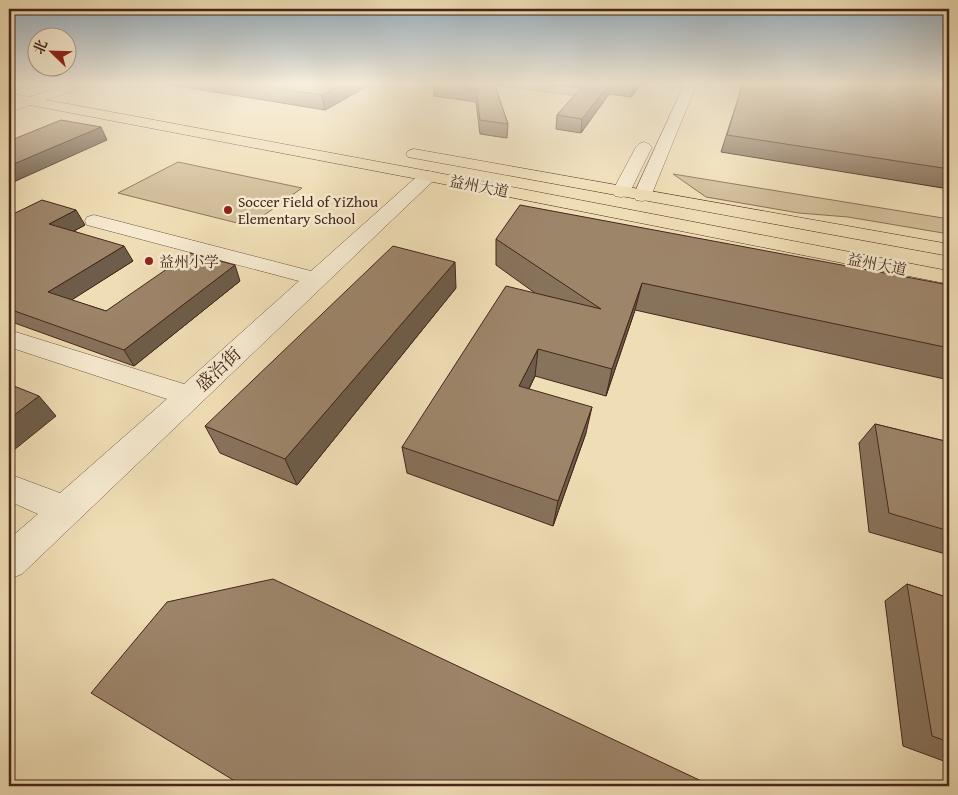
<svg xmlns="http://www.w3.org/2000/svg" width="958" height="795" font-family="'Gentium Book Plus','Noto Serif SC',serif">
  <rect width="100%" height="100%" fill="#efddb5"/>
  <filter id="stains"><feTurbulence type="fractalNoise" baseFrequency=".004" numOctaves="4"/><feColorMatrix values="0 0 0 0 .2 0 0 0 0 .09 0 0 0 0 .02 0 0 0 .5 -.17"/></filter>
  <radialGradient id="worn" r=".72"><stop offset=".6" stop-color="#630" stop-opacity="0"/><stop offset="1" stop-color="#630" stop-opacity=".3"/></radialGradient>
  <path fill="#d2be9a" stroke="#8c725a" d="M 480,83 L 591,83 L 579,96 Z
    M 178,162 L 302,188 L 249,226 L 118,193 Z
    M 673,174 L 949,219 L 949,234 L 848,217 L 799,213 L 706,197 Z"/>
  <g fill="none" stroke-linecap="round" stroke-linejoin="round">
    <g stroke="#705440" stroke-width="1">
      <path id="minor" d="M 72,83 L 89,83 L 87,86 L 9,112 L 9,104 Z
        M 685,83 L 697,83 L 651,196 L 648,200 L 642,201 L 636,200 L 633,196 Z
        M 644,142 L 649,144 L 652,147 L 630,192 L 627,196 L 621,197 L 615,196 L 612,192 L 636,147 L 639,144 Z
        M 428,171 L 434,172 L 436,176 L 434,180 L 22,574 L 9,579 L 9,539 L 38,514 L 9,501 L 9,474 L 60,493 L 167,399 L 9,347 L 9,330 L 184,384 L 299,281 L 87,225 L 85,221 L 87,217 L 94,215 L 311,271 L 422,172 Z"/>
    </g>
    <g stroke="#452619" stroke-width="1">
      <path id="major" d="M 9,93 L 428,171 L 949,271 L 949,284 L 428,181 L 9,101 Z
        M 414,149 L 949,244 L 949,256 L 408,157 L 406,154 L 408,151 Z"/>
    </g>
    <use href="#minor" fill="#f5e9cf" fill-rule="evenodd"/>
    <use href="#major" fill="#efddb5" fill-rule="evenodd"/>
  </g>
  <path fill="#87725b" stroke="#452619" d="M 159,83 L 373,83 L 325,110 Z
    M 433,83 L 494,83 L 508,124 L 507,138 L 480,134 L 476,102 L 434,96 Z
    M 542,83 L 642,83 L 631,97 L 609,94 L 581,133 L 556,129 L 557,115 L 581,88 Z
    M 743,83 L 936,83 L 935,84 L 949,88 L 949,189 L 721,152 Z
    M 9,216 L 85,225 L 74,231 L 133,261 L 71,300 L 106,311 L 240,281 L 134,366 L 9,321 Z
    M 496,239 L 949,285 L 949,380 L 635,310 L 606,396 L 535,376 L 529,389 L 586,433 L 553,526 L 407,473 L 402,447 L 535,293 L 496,265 Z
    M 456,288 L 297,485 L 220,453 L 205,426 Z
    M 875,424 L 949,442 L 949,555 L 869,532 L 859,443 Z
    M 907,584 L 949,598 L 949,763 L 903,746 L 885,601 Z"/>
  <path fill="#6e5d4a" stroke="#452619" d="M 345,83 L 373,83 L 325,110 L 322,95 Z
    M 610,83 L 611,83 L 609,94 L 581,133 L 582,119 Z
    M 635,83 L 642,83 L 631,97 L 634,84 Z
    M 101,127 L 107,140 L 9,184 L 9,166 Z
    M 76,210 L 85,225 L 59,239 L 49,224 Z
    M 124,246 L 133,261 L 59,308 L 48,292 Z
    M 455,262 L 456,288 L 297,485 L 285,459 Z
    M 235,265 L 240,281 L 134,366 L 124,350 Z
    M 642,283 L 635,310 L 606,396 L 612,369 Z
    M 538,349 L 535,376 L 517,413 L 519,386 Z
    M 39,396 L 56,416 L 9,454 L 9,419 Z
    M 592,407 L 586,433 L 553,526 L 558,501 Z"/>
  <path fill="#9d856a" stroke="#452619" d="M 243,83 L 345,83 L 322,95 Z
    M 433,83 L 494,83 L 508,124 L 480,120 L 476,89 Z
    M 585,83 L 610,83 L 582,119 L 557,115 Z
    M 621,83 L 635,83 L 634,84 Z
    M 743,83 L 925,83 L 947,85 L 949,88 L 949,169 L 727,135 Z
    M 61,120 L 101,127 L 9,166 L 9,141 Z
    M 42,200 L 76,210 L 49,224 L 124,246 L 48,292 L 106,311 L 190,253 L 235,265 L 124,350 L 9,309 L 9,216 Z
    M 520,205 L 949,285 L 949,348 L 642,283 L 612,369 L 538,349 L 519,386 L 592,407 L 558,501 L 402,447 L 506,286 L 601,309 L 496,239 Z
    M 393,246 L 455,262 L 285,459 L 205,426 Z
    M 9,384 L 39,396 L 9,419 Z
    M 875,424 L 949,442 L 949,531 L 889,513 Z
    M 273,579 L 712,786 L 243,786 L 91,693 L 167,602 Z
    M 907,584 L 949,598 L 949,742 L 932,736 Z"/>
  <linearGradient id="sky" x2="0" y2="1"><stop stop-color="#93acbe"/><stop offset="0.43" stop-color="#f8f0de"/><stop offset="1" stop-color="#f8f0de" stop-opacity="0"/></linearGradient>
  <rect width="958" height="194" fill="url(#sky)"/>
  <g fill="#8f2418" stroke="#f5e9cf" stroke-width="2">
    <circle cx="228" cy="210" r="5"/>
    <circle cx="149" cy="261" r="5"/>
  </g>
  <g text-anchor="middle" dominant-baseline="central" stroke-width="5" stroke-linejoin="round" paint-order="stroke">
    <g font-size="15" fill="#452619" stroke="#f5e9cf">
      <text transform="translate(479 186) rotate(11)">益州大道</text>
      <text transform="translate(877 264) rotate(11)">益州大道</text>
    </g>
    <g font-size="15" fill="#452619" stroke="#f5e9cf" text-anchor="start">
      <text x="238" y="201">Soccer Field of YiZhou<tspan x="238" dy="17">Elementary School</tspan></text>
      <text x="159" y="261">益州小学</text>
    </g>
    <g font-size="18" fill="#452619" stroke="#f5e9cf">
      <text transform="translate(218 369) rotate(-43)">盛治街</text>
    </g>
  </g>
  <rect width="958" height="795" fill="none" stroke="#efddb5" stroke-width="30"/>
  <rect x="10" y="10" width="938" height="775" fill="none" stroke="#452619" stroke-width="2.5"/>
  <rect x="15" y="15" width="928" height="765" fill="none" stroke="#452619"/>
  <g transform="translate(52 52) rotate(293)"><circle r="24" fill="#f5e9cf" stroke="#af9b86"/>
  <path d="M0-4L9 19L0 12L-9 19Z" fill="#8f2418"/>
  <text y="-8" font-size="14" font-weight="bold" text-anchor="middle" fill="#452619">北</text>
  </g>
  <rect width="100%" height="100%" filter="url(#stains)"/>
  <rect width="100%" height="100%" fill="url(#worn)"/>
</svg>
